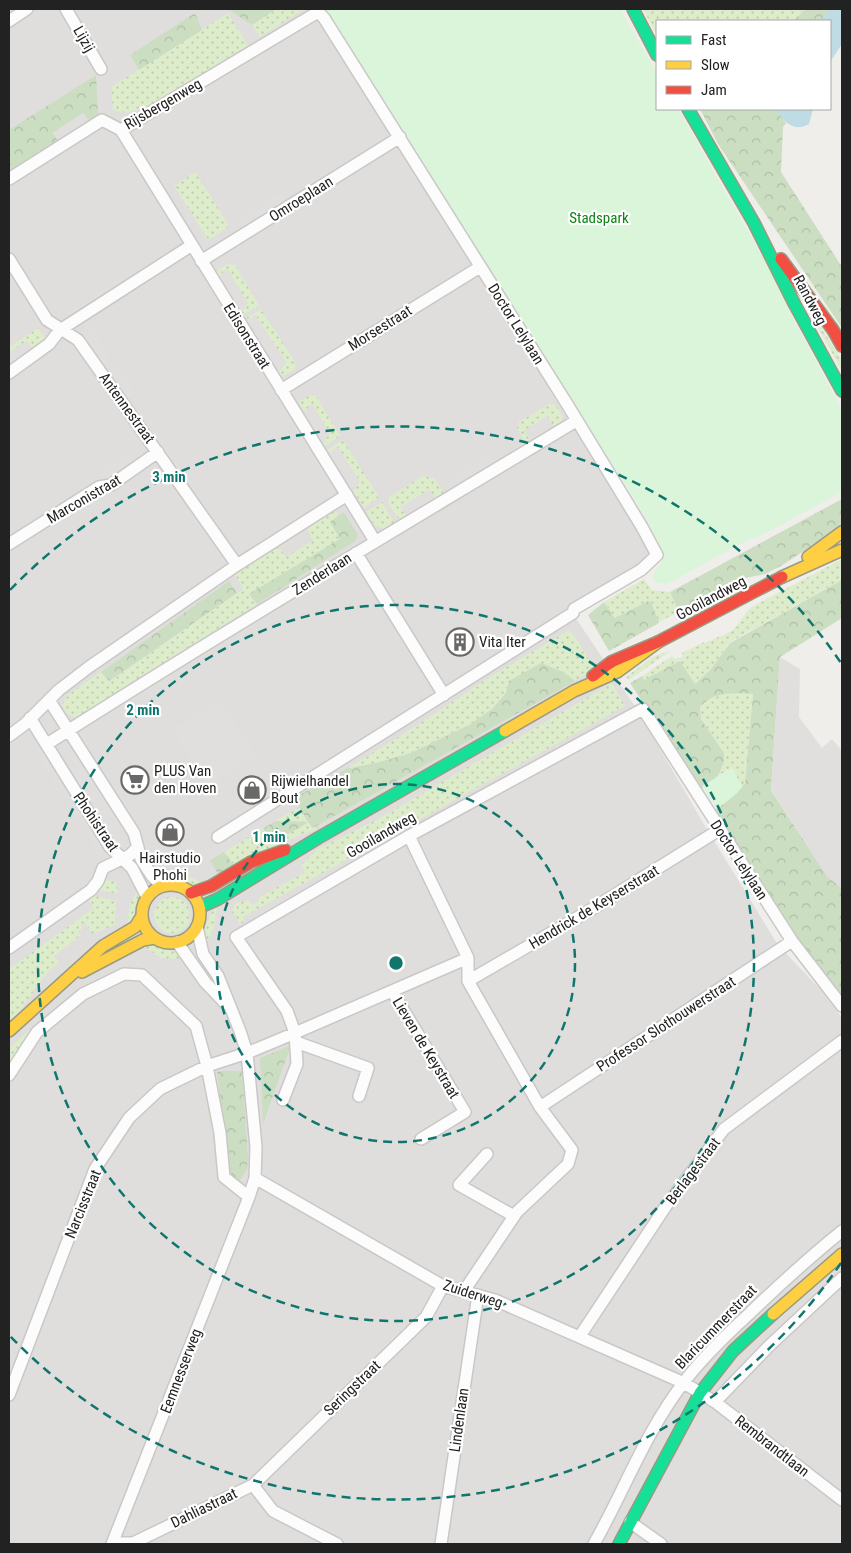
<svg xmlns="http://www.w3.org/2000/svg" width="851" height="1553" font-family="'Roboto Condensed',sans-serif">
  <defs>
    <pattern id="grass-dots" width="8" height="8" patternUnits="userSpaceOnUse" patternTransform="scale(1.25)"><rect width="8" height="8" fill="#ddeccb"/><path d="M2 2h.1M6 6h.1" fill="none" stroke="#bdcaae" stroke-width="1.8" stroke-linecap="round"/></pattern>
    <pattern id="forest-crowns" width="20" height="18" patternUnits="userSpaceOnUse" patternTransform="scale(1.25)"><rect width="20" height="18" fill="#cbdec1"/><path d="M2 6a3 3 0 1 1 6 0M12 15a3 3 0 1 1 6 0" fill="none" stroke="#aebea6"/></pattern>
  </defs>
  <rect width="100%" height="100%" fill="#f0eeeb"/>
  <path fill="#dfdedc" d="M 9,9 L 320,9 L 320,20 L 652,554 L 638,569 L 571,611 L 636,708 L 708,831 L 778,945 L 821,990 L 842,1018 L 842,1544 L 9,1544 Z"/>
  <path fill="url(#grass-dots)" d="M 276,9 L 304,9 L 260,37 L 252,25 Z
    M 643,9 L 806,9 L 793,21 L 657,21 L 657,36 Z
    M 228,13 L 248,45 L 150,106 L 126,113 L 113,110 L 111,87 Z
    M 195,172 L 228,224 L 228,227 L 210,239 L 207,238 L 174,186 Z
    M 227,264 L 235,265 L 259,305 L 243,315 L 241,312 L 248,303 L 227,269 L 219,277 L 217,271 Z
    M 800,295 L 842,360 L 842,371 Z
    M 261,309 L 295,362 L 295,369 L 282,377 L 279,372 L 286,362 L 255,315 L 249,321 L 245,319 Z
    M 38,328 L 45,338 L 42,343 L 33,350 L 26,341 L 9,353 L 9,347 Z
    M 310,395 L 316,396 L 340,436 L 325,446 L 323,443 L 330,433 L 312,404 L 305,412 L 298,402 Z
    M 549,404 L 555,404 L 563,417 L 561,421 L 553,426 L 547,416 L 524,431 L 530,440 L 526,443 L 517,429 L 519,422 Z
    M 343,440 L 379,497 L 364,508 L 353,491 L 360,482 L 337,446 L 332,452 L 328,452 L 327,450 Z
    M 423,476 L 434,478 L 444,493 L 435,499 L 429,490 L 401,507 L 407,516 L 400,521 L 388,503 L 389,497 Z
    M 382,502 L 395,524 L 386,529 L 375,526 L 366,512 Z
    M 336,510 L 338,516 L 330,522 L 340,539 L 249,594 L 257,604 L 76,718 L 67,714 L 62,705 L 66,696 L 101,672 L 110,681 L 243,589 L 235,574 L 279,547 L 286,557 L 313,540 L 307,529 Z
    M 842,559 L 842,580 L 730,642 L 710,670 L 695,684 L 644,680 L 642,676 L 672,656 L 675,659 L 683,657 L 682,653 L 704,642 L 705,643 L 732,631 L 751,607 Z
    M 644,579 L 652,590 L 670,592 L 679,612 L 657,623 L 648,601 L 615,618 L 604,602 Z
    M 569,630 L 577,640 L 595,669 L 575,681 L 568,675 L 506,693 L 492,709 L 471,724 L 411,753 L 376,763 L 346,769 L 413,728 L 488,678 Z
    M 672,650 L 629,680 L 626,677 L 652,657 Z
    M 612,683 L 625,706 L 243,917 L 244,922 L 239,925 L 236,915 L 233,915 L 232,911 L 235,904 L 248,900 L 252,905 L 259,901 L 258,898 L 305,872 L 301,865 L 316,850 L 378,819 Z
    M 721,693 L 753,694 L 745,783 L 742,787 L 732,768 L 718,776 L 724,762 L 724,753 L 701,719 L 700,707 L 706,701 Z
    M 299,807 L 312,828 L 320,824 L 316,829 L 269,848 L 236,868 L 224,852 L 263,828 L 264,831 L 308,822 L 275,821 Z
    M 159,872 L 185,874 L 200,882 L 196,886 L 170,880 Z
    M 105,879 L 116,882 L 118,891 L 117,894 L 100,890 Z
    M 139,888 C 140,901 140,916 127,923 L 130,904 Z
    M 92,895 L 116,901 L 115,925 L 92,934 L 85,922 L 81,925 L 83,928 L 78,932 L 81,935 L 54,956 L 59,963 C 37,978 29,1005 9,1023 L 9,969 L 94,908 L 88,899 Z
    M154 915a18 18 0 1 1 36 0a18 18 0 1 1-36 0Z
    M 217,907 L 214,928 L 205,947 C 203,931 205,918 217,907 Z
    M 152,945 C 162,949 176,950 183,959 L 161,958 L 142,946 Z
    M 39,1021 L 9,1063 L 9,1049 Z"/>
  <path fill="url(#forest-crowns)" d="M 228,9 L 276,9 L 252,25 Z
    M 806,9 L 830,9 L 821,21 L 793,21 Z
    M 195,13 L 202,30 L 139,70 L 130,55 Z
    M 96,75 L 98,115 L 89,121 L 83,113 L 53,133 L 59,142 L 9,172 L 9,130 Z
    M 700,109 L 776,109 L 786,123 L 783,127 L 781,172 L 842,267 L 842,328 L 718,144 Z
    M 842,499 L 842,526 L 781,566 L 765,574 L 745,578 L 691,607 L 683,605 L 677,608 L 670,592 Z
    M 344,512 L 358,535 L 355,541 L 257,604 L 249,594 L 340,539 L 330,522 Z
    M 842,580 L 842,618 L 780,657 L 771,790 L 827,876 L 842,888 L 842,997 L 800,944 L 712,812 L 736,794 L 745,783 L 753,694 C 732,694 716,690 700,707 L 701,719 L 724,753 L 724,762 L 718,776 L 700,790 L 630,683 L 642,676 L 644,680 L 680,661 L 695,684 L 710,670 L 730,643 Z
    M 229,581 L 237,593 L 109,681 L 101,672 Z
    M 648,601 L 651,602 L 659,623 L 609,651 L 588,615 L 604,602 L 615,618 Z
    M 541,663 L 563,672 L 575,681 L 320,824 L 313,828 L 308,822 C 296,830 273,847 263,828 L 275,821 L 308,822 L 294,798 L 346,769 L 376,763 L 411,753 L 471,724 L 492,709 L 506,693 L 509,681 Z
    M 224,852 L 236,868 L 220,878 L 210,860 Z
    M 291,1045 L 263,1124 L 260,1058 Z
    M 217,1071 L 242,1071 L 248,1158 L 247,1169 L 240,1180 L 234,1178 L 229,1170 Z"/>
  <path fill="#daf5da" d="M 324,9 L 620,9 L 657,73 L 657,109 L 678,109 L 779,286 L 792,317 L 842,410 L 842,492 L 768,532 L 740,544 L 671,582 L 666,584 L 655,582 L 652,578 C 655,567 663,566 664,553 L 642,511 L 569,396 L 486,268 L 483,258 L 407,140 Z
    M 732,768 L 742,787 L 736,794 L 717,809 L 702,786 Z"/>
  <path fill="#e0dfde" d="M 83,113 L 89,121 L 59,142 L 53,133 Z
    M 280,193 L 286,202 L 240,231 L 234,222 Z
    M 226,269 L 248,303 L 241,312 L 219,277 Z
    M 120,279 L 122,283 L 69,316 L 67,313 Z
    M 255,314 L 286,363 L 279,372 L 248,322 Z
    M 90,327 L 108,353 L 105,367 L 87,340 Z
    M 27,341 L 33,350 L 9,367 L 9,353 Z
    M 115,363 L 133,389 L 130,402 L 112,375 Z
    M 311,404 L 330,433 L 323,443 L 304,413 Z
    M 547,416 L 553,426 L 530,440 L 524,431 Z
    M 153,427 L 183,470 L 180,472 L 150,430 Z
    M 337,446 L 360,482 L 353,491 L 330,454 Z
    M 129,452 L 135,460 L 108,479 L 102,471 Z
    M 490,452 L 496,462 L 458,486 L 452,476 Z
    M 429,489 L 435,499 L 407,516 L 401,507 Z
    M 780,657 L 800,669 L 799,717 L 822,748 L 832,739 L 842,751 L 842,888 L 827,876 L 771,789 Z
    M 220,699 L 256,756 L 208,787 L 172,729 Z
    M 38,742 L 103,845 L 100,855 L 36,752 Z
    M 67,751 L 78,753 L 124,829 L 115,828 L 124,844 L 114,842 L 67,767 L 78,769 Z
    M 101,772 L 109,775 L 136,819 L 134,826 Z
    M 294,798 L 299,807 L 210,860 L 204,851 Z"/>
  <path fill="#bfdbe3" d="M 830,9 L 842,9 L 842,44 L 830,62 L 830,21 L 821,21 Z
    M 776,109 L 813,109 L 809,124 C 793,133 783,121 776,109 Z"/>
  <g fill="none" stroke-linecap="round" stroke-linejoin="round">
    <g stroke="#c9c8c7" stroke-width="14">
      <path id="street" d="M 66,9 L 101,69
        M 9,21 L 27,9
        M 121,130 L 375,541
        M 9,179 L 102,120 L 121,130 L 318,12 L 324,18 L 567,404 L 642,527 L 657,555 L 641,570 L 574,609 L 573,613 L 218,837
        M 9,259 L 47,320 L 78,340 L 237,565
        M 201,261 L 400,137
        M 9,373 L 49,344 L 60,330 L 192,245
        M 281,390 L 480,267
        M 9,544 L 99,487 L 111,485 L 158,452
        M 356,553 L 444,695
        M 49,700 L 134,833 L 141,859 L 152,876 L 162,886
        M 30,718 L 110,847 L 132,868 L 147,897
        M 9,736 L 25,724 L 59,690 L 89,667 L 237,565 L 347,495
        M 47,744 C 221,633 399,528 576,421
        M 409,836 L 468,958 L 468,981 L 540,1107 L 572,1150 L 568,1164 L 517,1212 L 464,1291
        M 177,942 L 205,982 L 226,1004
        M 9,948 L 91,890 L 98,881 L 103,868 L 130,855 L 138,847
        M 468,981 L 592,909 L 719,830
        M 392,991 L 465,1112 L 421,1139
        M 296,1042 L 368,1068 L 359,1096
        M 9,1075 L 37,1032 L 83,994 L 124,974 L 142,975 L 196,1026 L 207,1066 L 220,1133 L 224,1177 L 249,1197
        M 283,1100 L 297,1064 L 295,1033 L 287,1011 L 236,937 L 409,836 L 643,709 L 792,941 L 842,1006
        M 540,1107 L 792,941
        M 487,1154 L 459,1185 L 514,1216
        M 255,1178 L 443,1286 L 495,1300 L 684,1383 L 715,1402 L 842,1500
        M 580,1336 L 666,1206 L 724,1129 L 842,1041
        M 9,1395 L 95,1169 L 129,1118 L 160,1089 L 207,1066 L 247,1053 L 295,1033 L 468,958
        M 715,1402 L 769,1346 L 842,1278
        M 253,1485 L 426,1317 L 443,1286
        M 630,1522 L 661,1544
        M 113,1543 L 133,1543 L 253,1485 L 273,1511 L 337,1544
        M 112,1544 L 249,1197 L 255,1178 L 256,1147 L 247,1053 L 240,1031 L 218,976 L 203,954 L 197,927
        M 441,1544 L 478,1295
        M 594,1544 C 624,1491 646,1431 684,1382 C 703,1357 726,1335 749,1314 C 779,1285 810,1257 842,1231"/>
    </g>
    <g stroke="#999a82" stroke-width="14">
      <path id="fast" d="M 633,9 L 657,55
        M 688,109 L 754,223 L 795,305 L 842,391
        M 200,907 L 218,899 L 318,838 L 505,731
        M 619,1544 L 700,1393 L 733,1351 L 773,1314"/>
    </g>
    <g stroke="#999a82" stroke-width="14">
      <path id="slow" d="M 808,557 L 842,532
        M 782,577 L 842,550
        M 505,731 L 574,691 L 617,672 L 658,642
        M142 914a29 29 0 1 1 58 0a29 29 0 1 1-58 0Z
        M 82,972 L 143,940 L 155,938
        M 9,1031 L 103,946 L 135,927 L 142,916
        M 773,1314 L 842,1254"/>
    </g>
    <g stroke="#999a82" stroke-width="14">
      <path id="jam" d="M 781,259 L 833,330 L 842,346
        M 593,676 L 611,662 L 658,642 L 782,577
        M 191,893 L 211,886 L 251,862 L 285,850"/>
    </g>
    <use href="#street" stroke="#fdfcfc" stroke-width="11"/>
    <use href="#fast" stroke="#16e098" stroke-width="11"/>
    <use href="#slow" stroke="#ffcf43" stroke-width="11"/>
    <use href="#jam" stroke="#f24e42" stroke-width="11"/>
  </g>
  <g fill="none" stroke="#0f766e" stroke-width="2.5" stroke-dasharray="9 6">
    <circle cx="396" cy="963" r="179"/>
    <circle cx="396" cy="963" r="358"/>
    <path d="M841 1263A537 537 0 0 1 10 1336M10 590A537 537 0 0 1 841 663"/>
  </g>
  <defs>
    <g id="building-ring" transform="scale(1.4375)"><circle r="9.5" fill="#fff" stroke="#6a6968" stroke-width="1.5"/><path d="M-4-6H4V6H1V3H-1V6H-4ZM-2.5-4.3h1.7v1.8h-1.7ZM.8-4.3h1.7v1.8H.8ZM-2.5-1h1.7V.8h-1.7ZM.8-1h1.7V.8H.8Z" fill="#6a6968"/></g>
    <g id="supermarket-ring" transform="scale(1.4375)"><circle r="9.5" fill="#fff" stroke="#6a6968" stroke-width="1.5"/><path d="M-6-5.5h2.5l.6 2H6L4.5 2H-2.5L-4.4-4H-6ZM-1.5 3.2a1.3 1.3 0 1 0 .1 0ZM3 3.2a1.3 1.3 0 1 0 .1 0Z" fill="#6a6968"/></g>
    <g id="shop-ring" transform="scale(1.4375)"><circle r="9.5" fill="#fff" stroke="#6a6968" stroke-width="1.5"/><path d="M-5-2.5h2.3a2.7 3.5 0 0 1 5.4 0H5L5.5 6h-11ZM-1.5-2.5h3a1.5 2.3 0 0 0-3 0Z" fill="#6a6968"/></g>
  </defs>
  <g fill-rule="evenodd">
    <use href="#building-ring" x="460" y="642"/>
    <use href="#supermarket-ring" x="135" y="780"/>
    <use href="#shop-ring" x="252" y="790"/>
    <use href="#shop-ring" x="170" y="832"/>
  </g>
  <g text-anchor="middle" dominant-baseline="central" stroke-width="4.5" stroke-linejoin="round" paint-order="stroke">
    <g font-size="15" fill="#222" stroke="#fff">
      <text transform="translate(84 39) rotate(60)">Lijzij</text>
      <text transform="translate(163 104) rotate(-30)">Rijsbergenweg</text>
      <text transform="translate(301 199) rotate(-32)">Omroeplaan</text>
      <text transform="translate(810 300) rotate(62)">Randweg</text>
      <text transform="translate(516 324) rotate(58)">Doctor Lelylaan</text>
      <text transform="translate(380 328) rotate(-32)">Morsestraat</text>
      <text transform="translate(247 336) rotate(58)">Edisonstraat</text>
      <text transform="translate(127 408) rotate(54)">Antennestraat</text>
      <text transform="translate(84 499) rotate(-30)">Marconistraat</text>
      <text transform="translate(322 574) rotate(-32)">Zenderlaan</text>
      <text transform="translate(711 598) rotate(-28)">Gooilandweg</text>
      <text transform="translate(96 822) rotate(56)">Phohistraat</text>
      <text transform="translate(381 835) rotate(-30)">Gooilandweg</text>
      <text transform="translate(739 860) rotate(57)">Doctor Lelylaan</text>
      <text transform="translate(594 907) rotate(-31)">Hendrick de Keyserstraat</text>
      <text transform="translate(666 1024) rotate(-33)">Professor Slothouwerstraat</text>
      <text transform="translate(426 1048) rotate(59)">Lieven de Keystraat</text>
      <text transform="translate(693 1171) rotate(-53)">Berlagestraat</text>
      <text transform="translate(83 1204) rotate(-68)">Narcisstraat</text>
      <text transform="translate(473 1294) rotate(18)">Zuiderweg</text>
      <text transform="translate(716 1327) rotate(-46)">Blaricummerstraat</text>
      <text transform="translate(181 1371) rotate(-69)">Eemnesserweg</text>
      <text transform="translate(352 1388) rotate(-44)">Seringstraat</text>
      <text transform="translate(459 1420) rotate(-82)">Lindenlaan</text>
      <text transform="translate(772 1446) rotate(38)">Rembrandtlaan</text>
      <text transform="translate(204 1508) rotate(-26)">Dahliastraat</text>
    </g>
    <g font-size="15" fill="#0c8416" stroke="#fff">
      <text x="599" y="218">Stadspark</text>
    </g>
    <g font-size="15" fill="#222" stroke="#fff" text-anchor="start">
      <text x="479" y="642">Vita Iter</text>
      <text x="154" y="771">PLUS Van<tspan x="154" dy="17">den Hoven</tspan></text>
      <text x="271" y="781">Rijwielhandel<tspan x="271" dy="17">Bout</tspan></text>
      <text x="170" y="858" text-anchor="middle">Hairstudio<tspan x="170" dy="17">Phohi</tspan></text>
    </g>
  </g>
  <circle cx="396" cy="963" r="8" fill="#0f766e" stroke="#fff" stroke-width="2.5"/>
  <g font-size="15" text-anchor="middle" font-weight="bold" fill="#0f766e" stroke="#fff" stroke-width="4.5" stroke-linejoin="round" paint-order="stroke">
    <text x="169" y="482">3 min</text>
    <text x="143" y="715">2 min</text>
    <text x="269" y="842">1 min</text>
  </g>
  <rect width="851" height="1553" fill="none" stroke="#222222" stroke-width="20"/>
  <rect x="656" y="20" width="175" height="90" fill="#ffffff" stroke="#a7a7a7"/>
  <rect x="666" y="36" width="25" height="8" fill="#16e098" stroke="#a7a7a7"/>
  <text x="701" y="45" font-size="15" fill="#222222">Fast</text>
  <rect x="666" y="61" width="25" height="8" fill="#ffcf43" stroke="#a7a7a7"/>
  <text x="701" y="70" font-size="15" fill="#222222">Slow</text>
  <rect x="666" y="86" width="25" height="8" fill="#f24e42" stroke="#a7a7a7"/>
  <text x="701" y="95" font-size="15" fill="#222222">Jam</text>
</svg>
